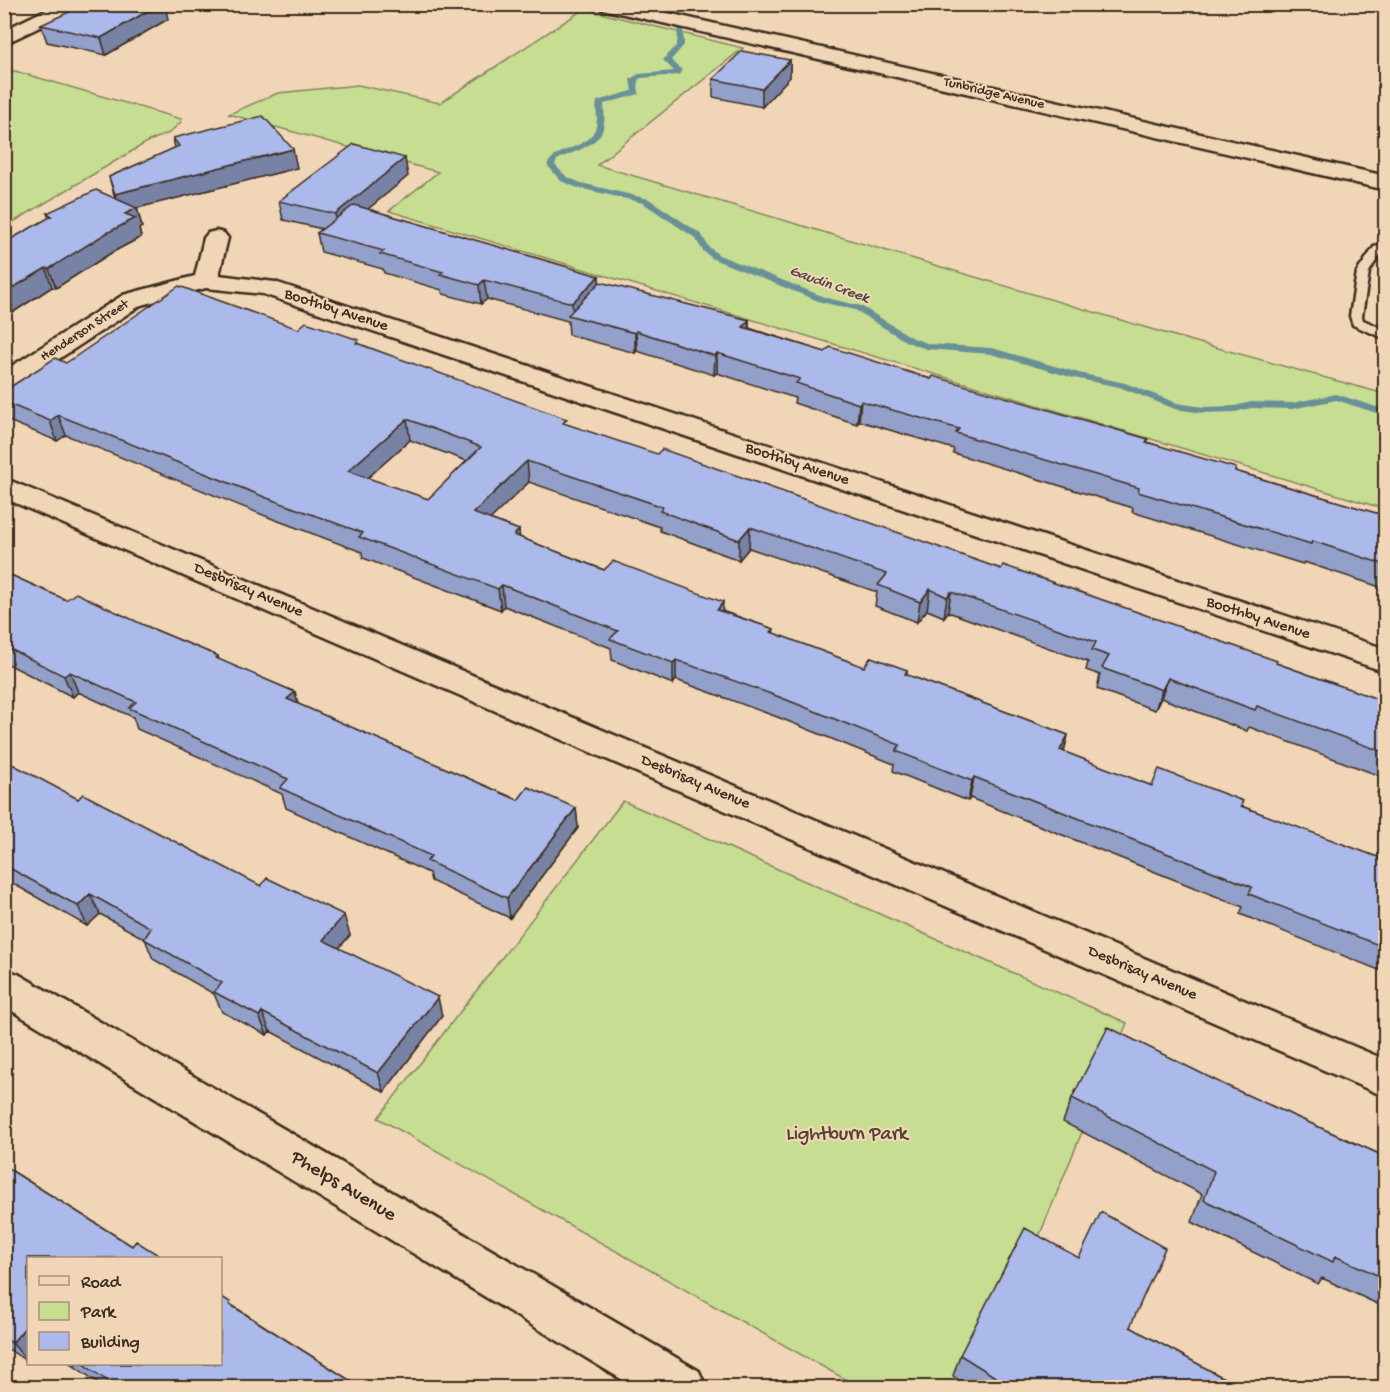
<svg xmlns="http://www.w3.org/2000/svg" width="1390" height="1392" font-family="'Gochi Hand',sans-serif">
  <rect width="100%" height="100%" fill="#f0d6b7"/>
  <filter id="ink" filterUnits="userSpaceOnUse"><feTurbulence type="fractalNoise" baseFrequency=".0167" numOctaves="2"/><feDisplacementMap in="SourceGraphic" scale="12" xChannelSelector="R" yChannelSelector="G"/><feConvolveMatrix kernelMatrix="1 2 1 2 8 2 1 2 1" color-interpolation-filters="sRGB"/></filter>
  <g filter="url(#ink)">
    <path fill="#c7dd92" stroke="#818458" stroke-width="1.5" d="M 584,9 L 743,48 L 597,165 L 1178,337 L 1385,394 L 1385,509 L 389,211 L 438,172 L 229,114 L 278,93 L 358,85 L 440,103 Z
      M 5,71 L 15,71 L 181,119 L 181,122 L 169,133 L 149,141 L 5,227 Z
      M 623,801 L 1127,1023 L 977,1387 L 859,1387 L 378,1118 Z"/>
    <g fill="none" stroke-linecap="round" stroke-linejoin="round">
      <path fill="#699097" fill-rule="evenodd" d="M 678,28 L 683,29 L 684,45 L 671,60 L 682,70 L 679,75 L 641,78 L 638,80 L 639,94 L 604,104 C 604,110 605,117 604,123 C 602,146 573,151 557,160 L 555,165 L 567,177 L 581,183 L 649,199 L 701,234 L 709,247 L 719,255 L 827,298 L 861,306 L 913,338 L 930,344 L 992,348 L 1079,373 L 1125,383 L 1177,403 L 1203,407 L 1235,406 L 1251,402 L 1292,403 L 1336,394 L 1386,410 L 1386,416 L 1336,400 L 1292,409 L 1251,408 L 1235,412 L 1203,413 L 1175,409 L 1119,387 L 1074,378 L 991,354 L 926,349 L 907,342 L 855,310 L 821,302 L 713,259 L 703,251 L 695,238 L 643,203 L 575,187 L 561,181 L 547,165 C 557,146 587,150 595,129 C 599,120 595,110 597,101 L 632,91 L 630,79 L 639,74 L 674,71 L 663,60 L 677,45 Z"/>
      <g stroke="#3b2a1e" stroke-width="5">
        <path id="lane" d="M 1386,244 L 1386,251 L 1382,251 L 1369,272 L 1362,316 L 1363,320 L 1386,330 L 1386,339 L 1353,325 L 1350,316 L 1357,272 L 1374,247 Z"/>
      </g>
      <g stroke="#3b2a1e" stroke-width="5">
        <path id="street" d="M 593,4 L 628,4 L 1386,176 L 1386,190 L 602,9 Z
          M 216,231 L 224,233 L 228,238 L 219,275 L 275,282 L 1386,649 L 1386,672 L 263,294 L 206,288 L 141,305 L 13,389 L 4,391 L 4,371 L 123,295 L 195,276 L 204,238 L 208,233 Z
          M 4,478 L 1386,1060 L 1386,1097 L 4,498 Z
          M 4,969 L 18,974 L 699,1371 L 706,1388 L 636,1388 L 4,1006 Z"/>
      </g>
      <g stroke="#3b2a1e" stroke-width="5">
        <path id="secondary" d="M 58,4 L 83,4 L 80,8 L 4,44 L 4,30 Z"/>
      </g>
      <use href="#lane" fill="#f0d6b7" fill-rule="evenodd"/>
      <use href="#street" fill="#f0d6b7" fill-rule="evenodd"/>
      <use href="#secondary" fill="#f0d6b7" fill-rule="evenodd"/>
    </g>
    <path fill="#93a0c9" stroke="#3b2a1e" stroke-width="1.5" fill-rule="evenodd" d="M 168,19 L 106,55 L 47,42 L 41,25 Z
      M 790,60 L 790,77 L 762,107 L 713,97 L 713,79 Z
      M 173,138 L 297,168 L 137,208 L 142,227 L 139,229 L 141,237 L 111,253 L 56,288 L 52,287 L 4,318 L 4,243 L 49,218 L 47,213 L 115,198 L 109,177 L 175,148 Z
      M 408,176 L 368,209 L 599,276 L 599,283 L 749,320 L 749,328 L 825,352 L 931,379 L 1147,442 L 1235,471 L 1386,516 L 1386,589 L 1304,562 L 1303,564 L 1132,512 L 1133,508 L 953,453 L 954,449 L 859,421 L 857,424 L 794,403 L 795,398 L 717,373 L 714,375 L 637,351 L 635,353 L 569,335 L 568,321 L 487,299 L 481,304 L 443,294 L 442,290 L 384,273 L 383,269 L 321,252 L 317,233 L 322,229 L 283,220 L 279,201 Z
      M 298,329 L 360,344 L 568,425 L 1001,569 L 1276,663 L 1386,702 L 1386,797 L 1377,793 L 1383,777 L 1249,727 L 1247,731 L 1161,698 L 1155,710 L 1097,689 L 1100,675 L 1086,670 L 1088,662 L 948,612 L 944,617 L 927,610 L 917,622 L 875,606 L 877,592 L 749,548 L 739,560 L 660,531 L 660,527 L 529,482 L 490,519 L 519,530 L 519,537 L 604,570 L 774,629 L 773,633 L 864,667 L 907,670 L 907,675 L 1068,735 L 1064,752 L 1152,786 L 1241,806 L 1382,859 L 1385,855 L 1386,855 L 1386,973 L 1240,914 L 1243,907 L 970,798 L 968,801 L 893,771 L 894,764 L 780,718 L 676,680 L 673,684 L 612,660 L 611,648 L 504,606 L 501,610 L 363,558 L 362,552 L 273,519 L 66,435 L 57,441 L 4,419 L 4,391 L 66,363 ZM 410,440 L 467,461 L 428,499 L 367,478 Z
      M 4,572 L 66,600 L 146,626 L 218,656 L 219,660 L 295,692 L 298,704 L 518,800 L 576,808 L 578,828 L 510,918 L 431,881 L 429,873 L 286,808 L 282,794 L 137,729 L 133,717 L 78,692 L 73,697 L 4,662 Z
      M 4,768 L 78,799 L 350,935 L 339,948 L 442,1016 L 384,1092 L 270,1031 L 267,1035 L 222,1012 L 214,994 L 153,959 L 145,939 L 100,914 L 87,926 L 5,879 L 4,880 Z
      M 1227,1086 L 1386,1157 L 1386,1308 L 1322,1278 L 1318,1284 L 1192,1222 L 1202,1194 L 1063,1122 L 1072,1098 Z
      M 4,1166 L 132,1246 L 163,1258 L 28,1258 L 28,1362 L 4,1346 Z
      M 233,1306 L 362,1388 L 106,1388 L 71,1364 L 220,1364 Z
      M 1130,1327 L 1242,1388 L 971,1388 L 953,1376 L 960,1355 Z"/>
    <path fill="#7882a4" stroke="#3b2a1e" stroke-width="1.5" d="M 160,4 L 165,4 L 168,19 L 106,55 L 101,38 Z
      M 790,60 L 790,77 L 762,107 L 762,89 Z
      M 293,149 L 297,168 L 137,208 L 142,227 L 139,229 L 141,237 L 111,253 L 56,288 L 49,269 L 120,213 L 115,194 Z
      M 405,158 L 408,176 L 339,233 L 335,214 Z
      M 46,268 L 52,287 L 4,318 L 4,293 Z
      M 599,276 L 600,295 L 573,316 L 572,303 Z
      M 484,280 L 487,299 L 481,304 L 479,285 Z
      M 749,320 L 748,340 L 743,327 Z
      M 636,331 L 637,351 L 635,353 L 635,333 Z
      M 717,353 L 717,373 L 714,375 L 715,356 Z
      M 861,401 L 859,421 L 857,424 L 859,404 Z
      M 58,415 L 66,435 L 57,441 L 50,421 Z
      M 407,419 L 410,440 L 352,492 L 348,471 Z
      M 527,461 L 529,482 L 476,533 L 473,513 Z
      M 750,527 L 749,548 L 739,560 L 739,540 Z
      M 519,530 L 521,550 L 514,535 Z
      M 502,585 L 504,606 L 501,610 L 498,589 Z
      M 930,589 L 927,610 L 917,622 L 920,602 Z
      M 951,592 L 948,612 L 944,617 L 947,597 Z
      M 723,602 L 722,623 L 717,610 Z
      M 676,660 L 676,680 L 673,684 L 673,663 Z
      M 70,672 L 78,692 L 73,697 L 64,676 Z
      M 1168,678 L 1161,698 L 1155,710 L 1162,690 Z
      M 295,692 L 300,712 L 287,699 Z
      M 1068,735 L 1063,755 L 1060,750 Z
      M 974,777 L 970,798 L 968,801 L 972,781 Z
      M 576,808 L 578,828 L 510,918 L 507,898 Z
      M 90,894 L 100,914 L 87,926 L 78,906 Z
      M 344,915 L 350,935 L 329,960 L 323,940 Z
      M 438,997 L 442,1016 L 384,1092 L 378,1073 Z
      M 262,1012 L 270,1031 L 267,1035 L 259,1016 Z
      M 27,1325 L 28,1326 L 28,1362 L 12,1343 Z"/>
    <path fill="#abbaea" stroke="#3b2a1e" stroke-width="1.5" fill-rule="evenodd" d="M 86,4 L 160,4 L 101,38 L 41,25 Z
      M 742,51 L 790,60 L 762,89 L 713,79 Z
      M 263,116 L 293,149 L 115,194 L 109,177 L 179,146 L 173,138 Z
      M 354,144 L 405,158 L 335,214 L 279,201 Z
      M 96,190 L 137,208 L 125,214 L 136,218 L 105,234 L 49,269 L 46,268 L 4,293 L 4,243 L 52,216 L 47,213 Z
      M 354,205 L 599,276 L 572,303 L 484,280 L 479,285 L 440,274 L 443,272 L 380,254 L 384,251 L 317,233 Z
      M 600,282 L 749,320 L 743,327 L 825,352 L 830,347 L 931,379 L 933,376 L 1148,439 L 1146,442 L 1236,468 L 1235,471 L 1386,516 L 1386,565 L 1312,541 L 1311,544 L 1138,492 L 1139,488 L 956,433 L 959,429 L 861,401 L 859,404 L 796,383 L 800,379 L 717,353 L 715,356 L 636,331 L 635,333 L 568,315 Z
      M 179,286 L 298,329 L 306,322 L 359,340 L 356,343 L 567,419 L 563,423 L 657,454 L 662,449 L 1001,569 L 1003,565 L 1277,661 L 1276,663 L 1386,702 L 1386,753 L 1257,706 L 1255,710 L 1168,678 L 1162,690 L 1102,668 L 1109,656 L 1092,650 L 1096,642 L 951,592 L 947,597 L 930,589 L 920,602 L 878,585 L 887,574 L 750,527 L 739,540 L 660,511 L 663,507 L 527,461 L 473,513 L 519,530 L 514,535 L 604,570 L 613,561 L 723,602 L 717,610 L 774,629 L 771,632 L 864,667 L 871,657 L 907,670 L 905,674 L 1068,735 L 1060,750 L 1152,786 L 1159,769 L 1243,801 L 1241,806 L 1383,859 L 1385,855 L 1386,855 L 1386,948 L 1249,894 L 1252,887 L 974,777 L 972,781 L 896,751 L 900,745 L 782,698 L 676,660 L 673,663 L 610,639 L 618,631 L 502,585 L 498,589 L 359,537 L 363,533 L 267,498 L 58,415 L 50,421 L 4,402 L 4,391 L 55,358 L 66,363 ZM 407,419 L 481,447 L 428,499 L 348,471 Z
      M 4,572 L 66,600 L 76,593 L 146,626 L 218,656 L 216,658 L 295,692 L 287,699 L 518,800 L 528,787 L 576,808 L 507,898 L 427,861 L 431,856 L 280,788 L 288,779 L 129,708 L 136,702 L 70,672 L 64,676 L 4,646 Z
      M 10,763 L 78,799 L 83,794 L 261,886 L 267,878 L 344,915 L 323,940 L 438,997 L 378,1073 L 262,1012 L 259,1016 L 214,992 L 222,983 L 144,939 L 151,928 L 90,894 L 78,906 L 4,865 L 4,768 Z
      M 1108,1027 L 1227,1086 L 1386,1157 L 1386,1279 L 1335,1256 L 1333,1262 L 1204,1200 L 1214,1171 L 1072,1098 Z
      M 4,1166 L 132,1246 L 136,1241 L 163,1258 L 28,1258 L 28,1325 L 27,1325 L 12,1343 L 4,1338 Z
      M 1101,1212 L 1165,1248 L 1130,1327 L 1242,1388 L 1013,1388 L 960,1355 L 1025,1228 L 1079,1258 Z
      M 220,1296 L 230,1302 L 229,1304 L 362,1388 L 118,1388 L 83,1364 L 220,1364 Z"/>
  </g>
  <g text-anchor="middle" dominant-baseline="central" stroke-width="4.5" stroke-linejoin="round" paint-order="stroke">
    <g font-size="14" fill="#3b2a1e" stroke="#f0d6b7">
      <text transform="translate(994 94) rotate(13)">Tunbridge Avenue</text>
      <text transform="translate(85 331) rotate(-33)">Henderson Street</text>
    </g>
    <g font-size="15" font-style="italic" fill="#47443c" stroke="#f0d6b7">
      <text transform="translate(829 285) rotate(20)">Gaudin Creek</text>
    </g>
    <g font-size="16" fill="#3b2a1e" stroke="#f0d6b7">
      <text transform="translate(336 311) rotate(18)">Boothby Avenue</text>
      <text transform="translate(797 465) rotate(18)">Boothby Avenue</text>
      <text transform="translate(248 591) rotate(23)">Desbrisay Avenue</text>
      <text transform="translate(1258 619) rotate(18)">Boothby Avenue</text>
      <text transform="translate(695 783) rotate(23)">Desbrisay Avenue</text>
      <text transform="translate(1142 974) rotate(23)">Desbrisay Avenue</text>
    </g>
    <g font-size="20" fill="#50452f" stroke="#f0d6b7">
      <text x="847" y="1135">Lightburn Park</text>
    </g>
    <g font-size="20" fill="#3b2a1e" stroke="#f0d6b7">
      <text transform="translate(343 1187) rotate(31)">Phelps Avenue</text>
    </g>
  </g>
  <rect width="1390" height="1392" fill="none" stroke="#f0d6b7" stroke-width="24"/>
  <rect x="12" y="12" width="1366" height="1368" fill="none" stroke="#3b2a1e" stroke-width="2" filter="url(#ink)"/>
  <rect x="27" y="1257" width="195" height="108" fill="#f0d6b7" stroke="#a8917a" stroke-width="1.5"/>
  <rect x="39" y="1276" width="30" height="9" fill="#f0d6b7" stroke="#a8917a" stroke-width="1.5"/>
  <text x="81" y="1287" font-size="18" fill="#3b2a1e">Road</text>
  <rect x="39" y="1302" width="30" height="18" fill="#c7dd92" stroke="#a8917a" stroke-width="1.5"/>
  <text x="81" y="1317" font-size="18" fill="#3b2a1e">Park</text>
  <rect x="39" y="1332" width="30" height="18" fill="#abbaea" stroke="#a8917a" stroke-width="1.5"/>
  <text x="81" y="1347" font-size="18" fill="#3b2a1e">Building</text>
</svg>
